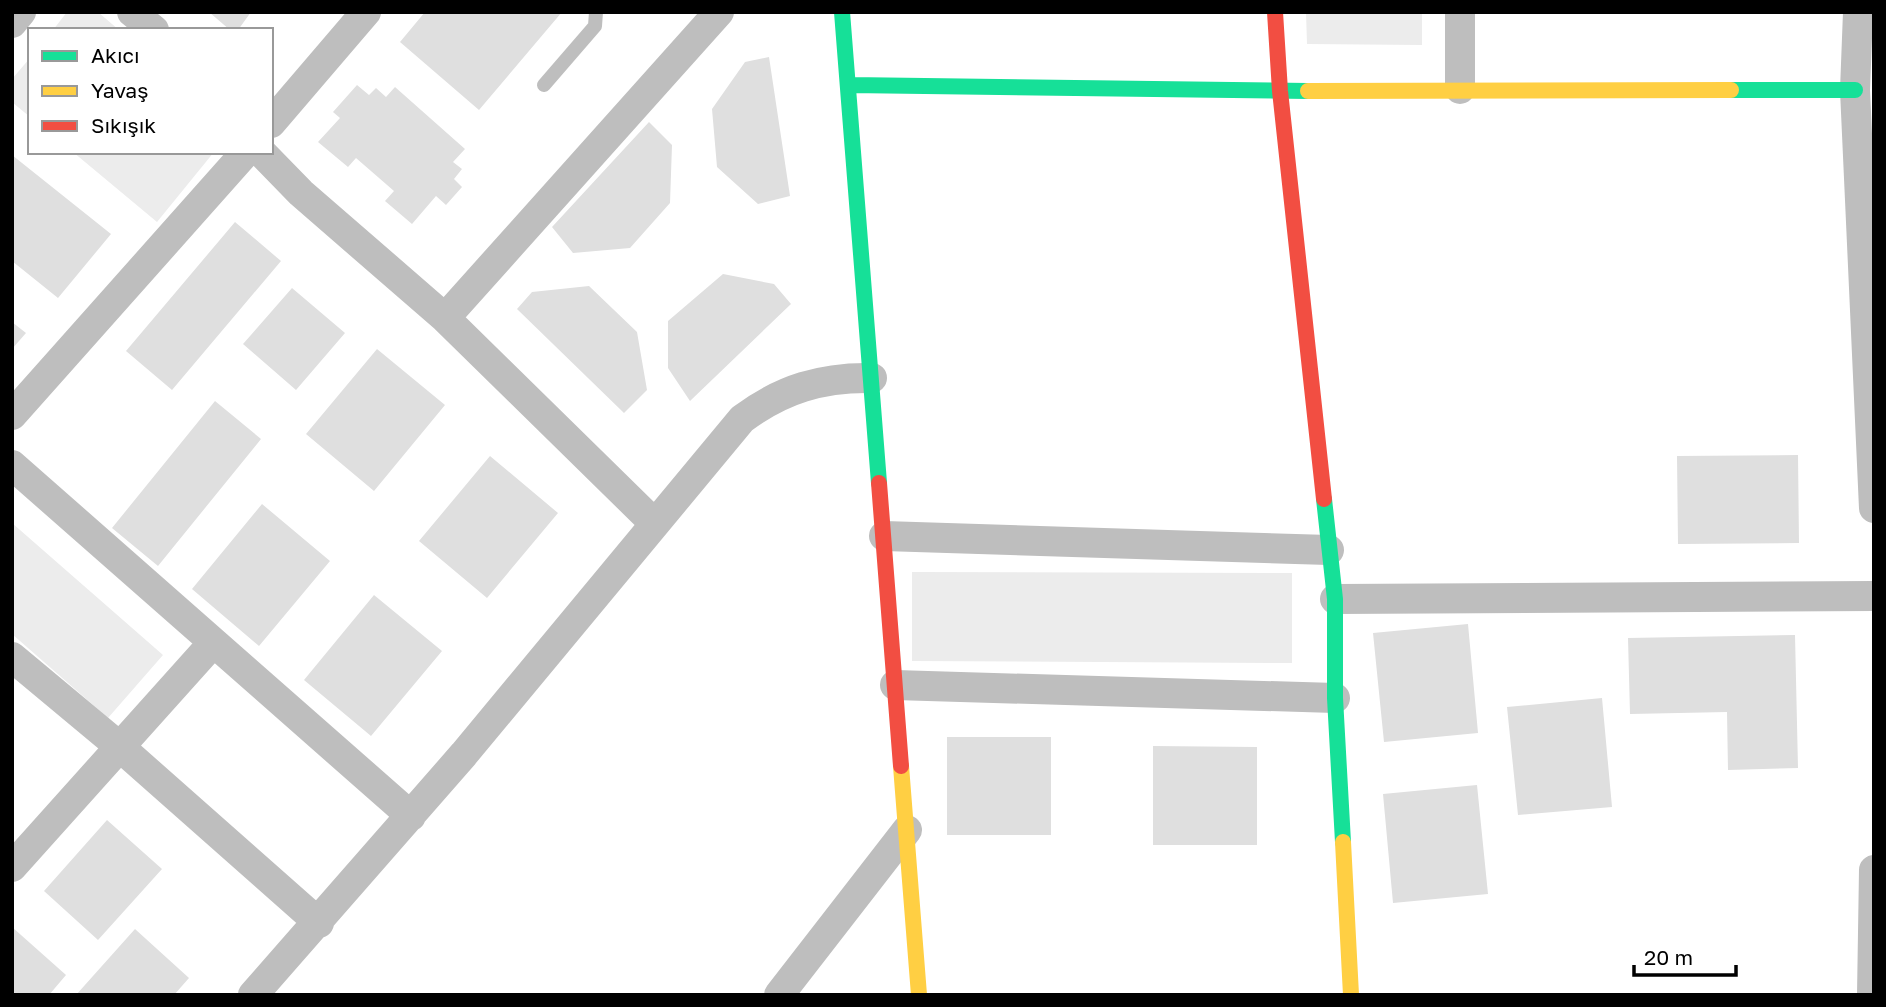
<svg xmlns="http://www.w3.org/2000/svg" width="1886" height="1007" font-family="'Golos Text',sans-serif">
  <rect width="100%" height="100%" fill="#fff"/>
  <path fill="#ececec" d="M 67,12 L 98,12 L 119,30 L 53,30 Z
    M 1306,12 L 1422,12 L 1422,45 L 1307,44 Z
    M 30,58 L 30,117 L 12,102 L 12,79 Z
    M 73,152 L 214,152 L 157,222 Z
    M 12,523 L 163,655 L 108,718 L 12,634 Z
    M 912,572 L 1292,573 L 1292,663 L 912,661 Z"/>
  <path fill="#dfdfdf" d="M 209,12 L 251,12 L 238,30 L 230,30 Z
    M 425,12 L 562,12 L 479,110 L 400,42 Z
    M 769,57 L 790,196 L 758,204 L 717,167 L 712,109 L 745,62 Z
    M 357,85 L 369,95 L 376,88 L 386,97 L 395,87 L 465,149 L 453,162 L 462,169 L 454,179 L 462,187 L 446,205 L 436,196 L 412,224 L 385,201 L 394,191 L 356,158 L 348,167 L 318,142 L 340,118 L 333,112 Z
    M 649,122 L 672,145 L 670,203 L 630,248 L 573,253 L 552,227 Z
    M 12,155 L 111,234 L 58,298 L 12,261 Z
    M 235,222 L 281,261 L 172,390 L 126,351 Z
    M 723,274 L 774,284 L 791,304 L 690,401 L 668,368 L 668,321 Z
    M 589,286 L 637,332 L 647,390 L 624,413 L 517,309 L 532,292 Z
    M 292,288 L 345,333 L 296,390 L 243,344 Z
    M 12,322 L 26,333 L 12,349 Z
    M 377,349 L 445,405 L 374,491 L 306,434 Z
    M 215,401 L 261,439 L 158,566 L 112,528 Z
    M 1798,455 L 1799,543 L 1678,544 L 1677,456 Z
    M 490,456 L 558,513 L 487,598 L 419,541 Z
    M 262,504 L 330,561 L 259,646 L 192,589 Z
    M 374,595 L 442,651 L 371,736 L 304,680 Z
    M 1468,624 L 1478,733 L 1384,742 L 1373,633 Z
    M 1795,635 L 1798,768 L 1728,770 L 1727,712 L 1630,714 L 1628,638 Z
    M 1602,698 L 1612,807 L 1518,815 L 1507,707 Z
    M 947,737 L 1051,737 L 1051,835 L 947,835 Z
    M 1153,746 L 1257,747 L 1257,845 L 1153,845 Z
    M 1477,785 L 1488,894 L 1393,903 L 1383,794 Z
    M 107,820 L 162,869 L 98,940 L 44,891 Z
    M 12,927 L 66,975 L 49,995 L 12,995 Z
    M 135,929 L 189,978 L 174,995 L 76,995 Z"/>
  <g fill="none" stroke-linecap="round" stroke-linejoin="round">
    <path stroke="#bebebe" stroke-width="14" d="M 544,85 L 595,26 L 596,12"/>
    <path stroke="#bebebe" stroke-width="30" d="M 132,12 L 154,30
      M 1460,12 L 1460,89
      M 1858,12 L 1855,90 L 1874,508
      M 12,23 L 21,12
      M 271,123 L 366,12
      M 261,152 L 301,193 L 445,318 L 655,524
      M 445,318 L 719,12
      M 12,415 L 246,152
      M 12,465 L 411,816
      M 884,536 L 1329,550
      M 1335,599 L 1874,596
      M 12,657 L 120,747 L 319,923
      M 895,685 L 1335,698
      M 12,867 L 212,644
      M 253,995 L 464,754 L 742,419 C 782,389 822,377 872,378
      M 779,995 L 907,830
      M 1872,995 L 1874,870"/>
    <path stroke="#16e098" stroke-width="16" d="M 842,12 L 879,483
      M 850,85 L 1308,91
      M 1731,90 L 1855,90
      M 1324,499 L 1335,599 L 1335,698 L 1343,842"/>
    <path stroke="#ffcf43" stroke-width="16" d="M 1308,91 L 1731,90
      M 901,766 L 919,995
      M 1343,842 L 1351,995"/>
    <path stroke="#f24e42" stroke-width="16" d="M 1275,12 L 1280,91 L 1324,499
      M 879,483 L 901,766"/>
  </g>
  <rect width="1886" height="1007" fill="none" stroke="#000000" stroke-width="28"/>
  <rect x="28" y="28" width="245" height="126" fill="#ffffff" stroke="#999999" stroke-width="2"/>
  <rect x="42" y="51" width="35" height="10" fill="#16e098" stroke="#999999" stroke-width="2"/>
  <text x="91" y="63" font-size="21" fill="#000000">Akıcı</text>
  <rect x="42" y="86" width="35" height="10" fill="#ffcf43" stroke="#999999" stroke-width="2"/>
  <text x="91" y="98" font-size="21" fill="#000000">Yavaş</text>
  <rect x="42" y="121" width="35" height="10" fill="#f24e42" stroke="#999999" stroke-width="2"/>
  <text x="91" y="133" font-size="21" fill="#000000">Sıkışık</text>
  <path d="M1634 965v10h102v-10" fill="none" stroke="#000000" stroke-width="3.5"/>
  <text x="1644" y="965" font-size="21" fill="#000000" stroke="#ffffff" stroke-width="5" paint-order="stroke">20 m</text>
</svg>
